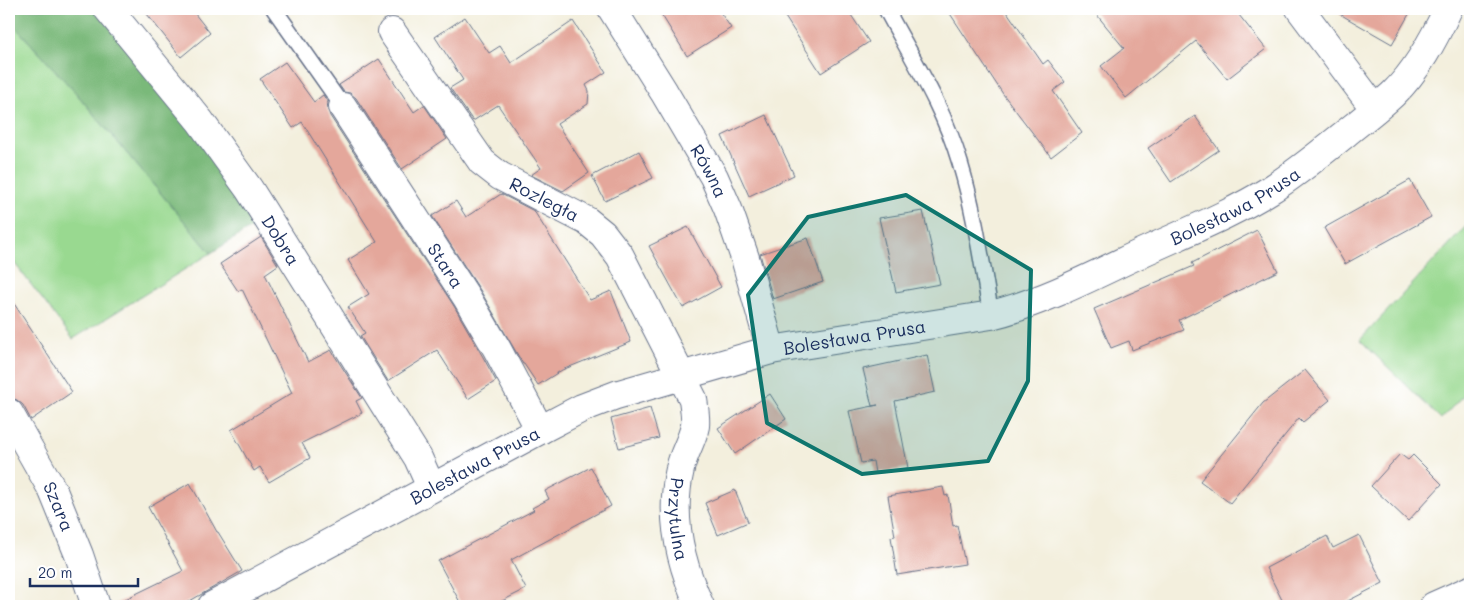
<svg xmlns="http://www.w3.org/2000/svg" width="1479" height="615" font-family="Mali,sans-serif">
  <rect width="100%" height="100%" fill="#fff"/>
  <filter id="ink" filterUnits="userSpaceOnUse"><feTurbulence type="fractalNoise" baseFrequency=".02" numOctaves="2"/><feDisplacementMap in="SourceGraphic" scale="10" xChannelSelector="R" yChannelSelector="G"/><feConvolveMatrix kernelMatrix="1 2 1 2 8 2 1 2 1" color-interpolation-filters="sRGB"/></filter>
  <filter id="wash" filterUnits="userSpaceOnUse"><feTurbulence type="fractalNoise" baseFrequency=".0096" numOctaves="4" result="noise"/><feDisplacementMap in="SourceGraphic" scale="20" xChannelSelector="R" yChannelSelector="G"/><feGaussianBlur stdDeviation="1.12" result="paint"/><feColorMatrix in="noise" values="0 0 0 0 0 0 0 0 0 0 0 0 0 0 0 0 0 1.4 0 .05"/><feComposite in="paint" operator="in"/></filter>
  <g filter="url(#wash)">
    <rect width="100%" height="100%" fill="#f3efdd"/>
    <path fill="#99d990" stroke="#5a8477" d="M 9,20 L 76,93 L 211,253 L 73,339 L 9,256 Z
      M 1470,222 L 1470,388 L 1441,419 L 1360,340 Z"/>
    <path fill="#7ab97a" stroke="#4a746c" d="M 9,9 L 94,9 L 168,93 L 259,223 L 211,253 L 76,93 L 9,20 Z"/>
    <g id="blocks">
      <path fill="#e4a79b" d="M 143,9 L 191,9 L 210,33 L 181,57 Z
        M 658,9 L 718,9 L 731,28 L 687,56 Z
        M 780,9 L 847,9 L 869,42 L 821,73 Z
        M 947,9 L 1005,9 L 1043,64 L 1048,60 L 1065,82 L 1053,91 L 1082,133 L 1051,157 L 1003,94 Z
        M 1092,9 L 1237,9 L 1235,10 L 1266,49 L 1227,79 L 1196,41 L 1126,98 L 1101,66 L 1124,48 Z
        M 1331,9 L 1412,9 L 1392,44 Z
        M 465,17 L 489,53 L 500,46 L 511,63 L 573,21 L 606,72 L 586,85 L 589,91 L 588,104 L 557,124 L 589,173 L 563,191 L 531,175 L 541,168 L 498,105 L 473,121 L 450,88 L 463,80 L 435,37 Z
        M 379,59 L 414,112 L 424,105 L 447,139 L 402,169 L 356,98 L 350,93 L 344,92 L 339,85 Z
        M 285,62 L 314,102 L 323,95 L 328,103 L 327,108 L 330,116 L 454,306 L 483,357 L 496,381 L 468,399 L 437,350 L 388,381 L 360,336 L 365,333 L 348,307 L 369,294 L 348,260 L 377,242 L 302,122 L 293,128 L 260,79 Z
        M 766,115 L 794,175 L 749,196 L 722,136 Z
        M 1195,116 L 1219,150 L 1171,182 L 1148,148 Z
        M 639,151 L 653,178 L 605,201 L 592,176 Z
        M 1410,180 L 1431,217 L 1345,264 L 1324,228 Z
        M 501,194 L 534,211 L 590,300 L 611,291 L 631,342 L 562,370 L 538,385 L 524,364 L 523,364 L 480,290 L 432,216 L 456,201 L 466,217 Z
        M 923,211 L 940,284 L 896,292 L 879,218 Z
        M 688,227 L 721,287 L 683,308 L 649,246 Z
        M 1257,230 L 1278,271 L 1179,320 L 1184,330 L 1132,350 L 1129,341 L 1111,348 L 1094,309 L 1194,266 L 1192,263 Z
        M 261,237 L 278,265 L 265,274 L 308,362 L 331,350 L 362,398 L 356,401 L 362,413 L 302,443 L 310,458 L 269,482 L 260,467 L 254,471 L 231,430 L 292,393 L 242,289 L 238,291 L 220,264 Z
        M 808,238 L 823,282 L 773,299 L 760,254 Z
        M 9,296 L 72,392 L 31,420 L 23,405 L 17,400 L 9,397 Z
        M 927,355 L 935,392 L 895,401 L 908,468 L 875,473 L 873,461 L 861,463 L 849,411 L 878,405 L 872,406 L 863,369 Z
        M 1305,370 L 1330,400 L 1303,422 L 1299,418 L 1230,503 L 1200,481 L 1263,403 Z
        M 770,394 L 786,419 L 735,454 L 718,428 Z
        M 650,408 L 659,438 L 619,448 L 611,419 Z
        M 1400,454 L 1408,460 L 1413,455 L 1442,484 L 1408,521 L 1371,486 Z
        M 591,467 L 611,506 L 511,560 L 526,589 L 492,606 L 462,606 L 438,561 L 534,510 L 532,508 L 549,499 L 545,491 Z
        M 190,483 L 217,532 L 218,532 L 242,571 L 181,606 L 111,606 L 183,571 L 148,507 Z
        M 943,487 L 945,496 L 948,495 L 953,526 L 957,525 L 965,564 L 897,575 L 891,537 L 895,536 L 888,496 Z
        M 735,490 L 748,522 L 718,535 L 705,503 Z
        M 1359,535 L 1383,583 L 1338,606 L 1285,606 L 1266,568 L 1327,536 L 1333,548 Z"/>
    </g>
  </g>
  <g filter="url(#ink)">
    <use href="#blocks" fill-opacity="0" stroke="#67728a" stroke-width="1"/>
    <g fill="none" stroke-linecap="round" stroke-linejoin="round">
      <g stroke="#67728a" stroke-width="18">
        <path id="lane" d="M 274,9 L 343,107
          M 886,9 C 912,58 944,108 960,163 C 975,212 982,264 991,315"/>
      </g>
      <g stroke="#67728a" stroke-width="30">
        <g id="street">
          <path id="s1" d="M 108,9 L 200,121 L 249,189 L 418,458 L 431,487"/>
          <path id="s2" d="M 612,9 L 664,92 L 714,177 L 728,209 L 745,258 L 771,350"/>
          <path d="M 1300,9 L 1375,109"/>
          <path id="s3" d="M 392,32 L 482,162 L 500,176 L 587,221 L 603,234 L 620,256 L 693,399 C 694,407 696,418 695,426 C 692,441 683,454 680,469 C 669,516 680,563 700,606"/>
          <path id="s4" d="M 343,107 L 467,298 L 497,349 L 540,430"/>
          <path id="s5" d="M 9,413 L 53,491 L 79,555 L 96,606"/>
          <path id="s6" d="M 212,606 L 540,430 L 582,408 L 616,395 L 771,350 L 991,315 C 1043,302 1093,276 1141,253 C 1184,233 1230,215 1270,190 C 1297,173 1321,153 1346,133 C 1362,120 1378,108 1393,94 C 1417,71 1434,39 1448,9"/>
        </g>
      </g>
      <g stroke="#67728a" stroke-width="30">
        <path id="secondary" d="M 1434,606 L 1470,590"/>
      </g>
      <use href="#lane" stroke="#fff" stroke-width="15"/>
      <use href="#street" stroke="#fff" stroke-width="28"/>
      <use href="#secondary" stroke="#fff" stroke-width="28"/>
    </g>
  </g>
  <path fill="#0f766e" fill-opacity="0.2" stroke="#0f766e" stroke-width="4" stroke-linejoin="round" d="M 906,195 L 1031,270 L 1028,381 L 988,461 L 862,474 L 767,423 L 748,295 L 808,217 Z"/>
  <g text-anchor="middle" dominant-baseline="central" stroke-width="4" stroke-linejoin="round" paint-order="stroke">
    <g font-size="18" fill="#1b2f5e" stroke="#fff">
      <text stroke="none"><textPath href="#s2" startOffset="189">Równa</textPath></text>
      <text stroke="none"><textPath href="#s3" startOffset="231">Rozległa</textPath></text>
      <text stroke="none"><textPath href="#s6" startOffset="1108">Bolesława Prusa</textPath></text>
      <text stroke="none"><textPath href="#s1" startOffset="289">Dobra</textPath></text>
      <text stroke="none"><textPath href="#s4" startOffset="189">Stara</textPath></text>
      <text stroke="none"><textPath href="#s6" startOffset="702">Bolesława Prusa</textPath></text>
      <text stroke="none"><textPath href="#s6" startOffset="298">Bolesława Prusa</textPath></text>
      <text stroke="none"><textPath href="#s5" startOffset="106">Szara</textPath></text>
      <text stroke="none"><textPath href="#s3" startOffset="611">Przytulna</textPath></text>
    </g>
  </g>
  <rect width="1479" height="615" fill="none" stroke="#fff" stroke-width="30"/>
  <path d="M30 578v8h108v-8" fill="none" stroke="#1b2f5e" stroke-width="2.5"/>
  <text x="38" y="578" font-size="15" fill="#1b2f5e" stroke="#ffffff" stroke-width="4" paint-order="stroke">20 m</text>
</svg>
